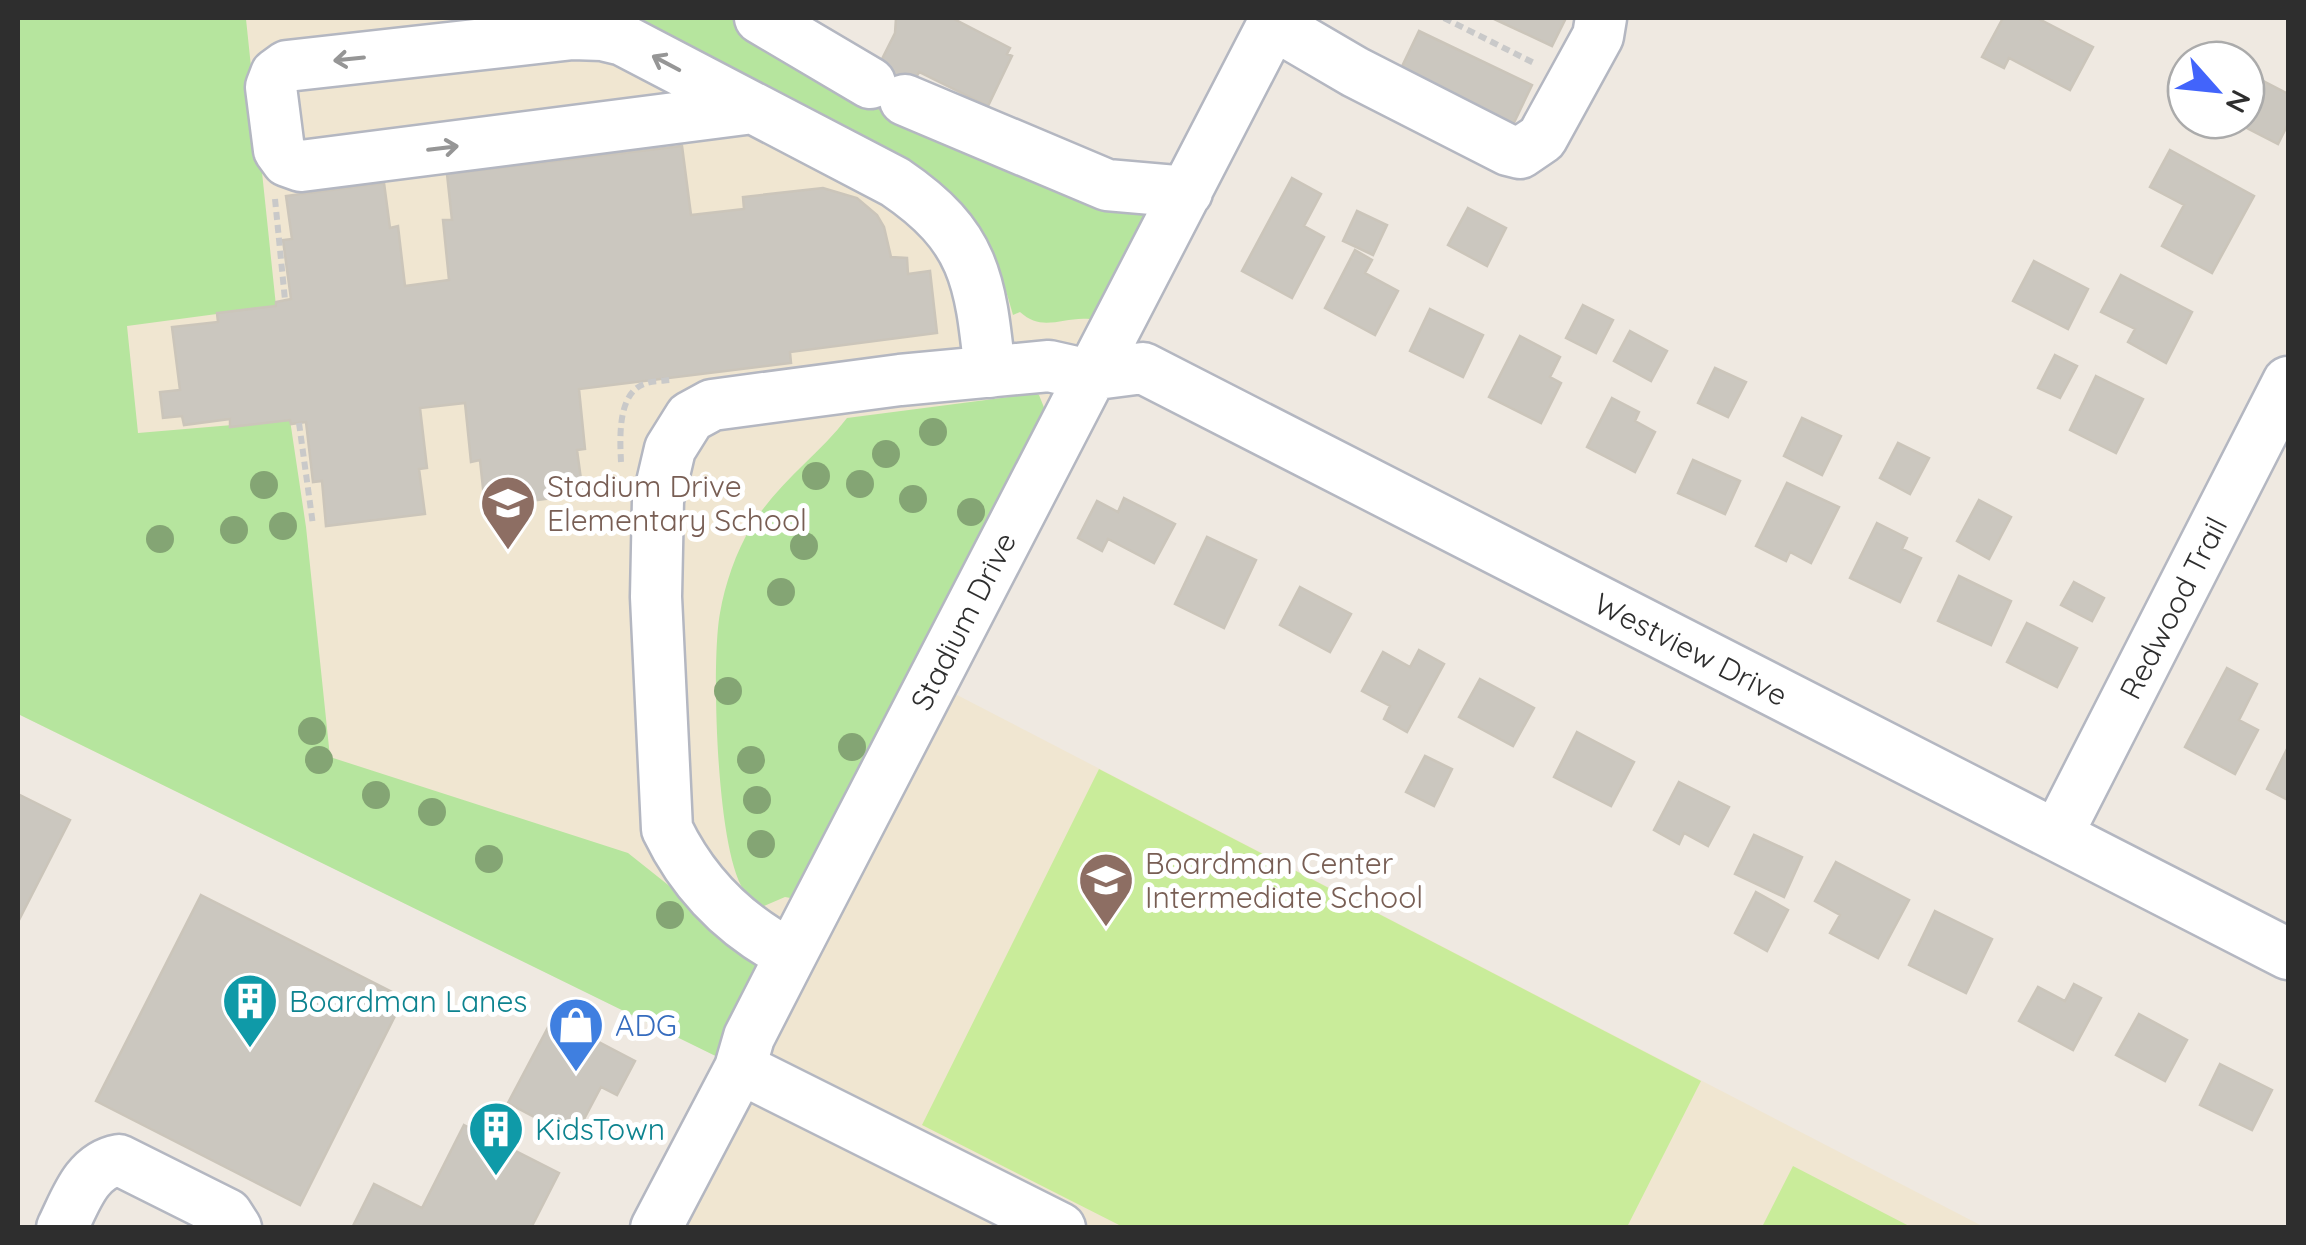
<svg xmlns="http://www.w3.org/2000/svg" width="2306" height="1245" font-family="Quicksand,sans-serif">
  <rect width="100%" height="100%" fill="#efe9e1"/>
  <path fill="#f0e6d1" d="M 36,18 L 635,18 L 1144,276 L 932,682 L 1984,1227 L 656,1227 L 739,1067 L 18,714 L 18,31 Z"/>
  <path fill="#b6e59e" d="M 18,18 L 252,18 L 246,19 L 276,306 L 127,326 L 138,433 L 290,420 L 306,527 L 330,757 L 628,853 L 755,954 L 779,978 L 740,1068 L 18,714 Z
    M 636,18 L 738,18 L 862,100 L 895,117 L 1145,205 L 1168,228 L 1114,326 C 1106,324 1098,320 1090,319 C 1063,316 1043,333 1020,312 L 1013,315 C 994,247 982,222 929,173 Z
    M 1031,391 L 1039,395 L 1045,410 L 818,903 L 785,897 L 764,906 C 759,902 750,898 746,893 C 716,859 711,660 720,613 C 725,584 736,552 751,527 C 776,484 818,456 847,418 L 1009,397 Z"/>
  <path fill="#c9ec9a" d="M 1099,769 L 1701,1081 L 1627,1227 L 1123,1227 L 922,1125 Z
    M 1793,1166 L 1911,1227 L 1762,1227 Z"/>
  <path fill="#cbc7bf" stroke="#cbc5ba" stroke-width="2.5" d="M 896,18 L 952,18 L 1010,48 L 1007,54 L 1012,56 L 988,106 L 919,72 L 896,118 L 862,99 L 895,33 Z
    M 1492,18 L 1566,18 L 1552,46 Z
    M 2003,18 L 2037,18 L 2093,47 L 2070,90 L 2009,58 L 2004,68 L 1982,57 Z
    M 1419,31 L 1532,85 L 1509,133 L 1396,79 Z
    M 2246,72 L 2288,94 L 2288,124 L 2278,144 L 2231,120 L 2246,120 Z
    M 682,146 L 691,215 L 744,209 L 743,197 L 823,188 L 857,198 L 877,215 L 884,227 L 891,257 L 907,258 L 908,274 L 930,271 L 937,333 L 790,352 L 791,363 L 579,389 L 585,449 L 577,450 L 583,494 L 485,507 L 480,460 L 471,462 L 465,403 L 420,408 L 427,468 L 419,469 L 425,514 L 326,526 L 322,481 L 313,482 L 306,422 L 291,424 L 290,420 L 230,427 L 230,419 L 184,425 L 182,416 L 163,418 L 160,392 L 180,390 L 172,327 L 218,322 L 217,313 L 276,306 L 276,302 L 291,299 L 283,240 L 292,239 L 286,196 L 384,183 L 390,228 L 398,226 L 405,286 L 449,280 L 443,220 L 452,220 L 447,174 Z
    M 2170,150 L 2254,196 L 2212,273 L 2162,246 L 2184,205 L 2150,187 Z
    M 1292,178 L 1321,194 L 1304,226 L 1324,237 L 1292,298 L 1242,271 Z
    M 1468,208 L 1506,228 L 1487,266 L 1448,245 Z
    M 1357,211 L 1387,225 L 1373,255 L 1343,241 Z
    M 1355,250 L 1372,260 L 1365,273 L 1398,291 L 1375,335 L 1325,308 Z
    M 2034,261 L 2088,289 L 2068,329 L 2013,301 Z
    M 2121,275 L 2192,312 L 2166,363 L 2128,342 L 2135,329 L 2101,312 Z
    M 1583,305 L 1613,320 L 1596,353 L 1566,338 Z
    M 1430,309 L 1483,335 L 1463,377 L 1410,351 Z
    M 1630,331 L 1667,351 L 1651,381 L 1614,361 Z
    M 1520,336 L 1560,357 L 1550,377 L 1561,383 L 1541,423 L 1489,397 Z
    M 2055,355 L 2077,366 L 2060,398 L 2038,388 Z
    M 1715,368 L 1746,382 L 1728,417 L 1698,403 Z
    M 2096,376 L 2143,399 L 2116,453 L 2070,430 Z
    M 1612,398 L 1639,412 L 1635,421 L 1655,432 L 1635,472 L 1587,447 Z
    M 1802,418 L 1841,436 L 1822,475 L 1784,456 Z
    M 1898,443 L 1929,458 L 1910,494 L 1880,478 Z
    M 1693,460 L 1740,481 L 1725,514 L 1678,493 Z
    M 1787,483 L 1839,507 L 1811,563 L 1790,552 L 1786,561 L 1756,546 Z
    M 1124,498 L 1175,524 L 1154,563 L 1108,539 L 1102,551 L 1078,538 L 1097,501 L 1118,512 Z
    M 1979,500 L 2011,517 L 1989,559 L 1957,541 Z
    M 1877,523 L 1907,538 L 1902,549 L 1921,558 L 1900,602 L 1850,578 Z
    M 1207,537 L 1256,560 L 1224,628 L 1175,604 Z
    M 1959,576 L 2011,601 L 1991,645 L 1938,621 Z
    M 2074,582 L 2104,598 L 2092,621 L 2061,605 Z
    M 1300,587 L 1351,614 L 1330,652 L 1280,625 Z
    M 2027,623 L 2077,648 L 2057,687 L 2007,662 Z
    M 1419,650 L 1444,664 L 1407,732 L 1384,719 L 1390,706 L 1362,691 L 1383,652 L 1410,667 Z
    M 2227,668 L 2257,684 L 2239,720 L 2258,730 L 2235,774 L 2185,747 Z
    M 1480,679 L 1534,708 L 1513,746 L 1459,717 Z
    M 1577,732 L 1634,762 L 1611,806 L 1554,777 Z
    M 2288,747 L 2288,800 L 2267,789 Z
    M 1425,756 L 1452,769 L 1434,806 L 1406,792 Z
    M 1679,782 L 1729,807 L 1708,846 L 1684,833 L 1679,844 L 1654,830 Z
    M 18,794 L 70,820 L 18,922 Z
    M 1754,835 L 1802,857 L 1784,897 L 1735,874 Z
    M 1836,862 L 1909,900 L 1878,958 L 1830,933 L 1840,915 L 1815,901 Z
    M 1756,892 L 1788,910 L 1767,951 L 1735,933 Z
    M 201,895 L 404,998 L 300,1205 L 96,1101 Z
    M 1935,911 L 1992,939 L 1966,993 L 1909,965 Z
    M 2074,984 L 2101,998 L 2073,1050 L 2019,1021 L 2038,987 L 2065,1001 Z
    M 2139,1014 L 2187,1040 L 2165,1081 L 2116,1055 Z
    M 553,1018 L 635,1061 L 617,1095 L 601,1087 L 574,1138 L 508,1103 Z
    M 2220,1064 L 2272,1090 L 2252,1130 L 2200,1105 Z
    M 464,1125 L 559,1173 L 531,1228 L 352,1228 L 374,1184 L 422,1208 Z"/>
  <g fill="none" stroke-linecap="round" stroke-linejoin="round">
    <g stroke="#b4b7c1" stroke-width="55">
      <path id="minor" d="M 760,18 L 870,83
        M 1273,24 L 1355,72 L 1508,150 L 1520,153 L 1542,138 L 1598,36 L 1601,18
        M 905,100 L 1107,185 L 1187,192
        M 753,108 L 301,166 L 287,161 L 279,150 L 271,87 L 276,74 L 287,66 L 573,34 L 602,35 L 623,40 L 895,182 C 976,237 980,280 990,372
        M 2057,835 L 2288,382
        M 791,955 C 735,926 694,885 667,829 L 656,597 L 658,500 L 670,449 L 690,417 L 712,405 L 900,380 L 1049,366 L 1089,375 L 1143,368 L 2288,954
        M 740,1068 L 1060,1228
        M 62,1228 C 76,1200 86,1166 119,1160 L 227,1214 L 236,1228
        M 656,1228 L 740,1068 L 749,1037 L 791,955 L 1276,18"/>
    </g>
    <path stroke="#c9c9c9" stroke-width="6" stroke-dasharray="8 5" stroke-linecap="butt" d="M 1444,18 L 1536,64
      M 275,199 L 285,300
      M 299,423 L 313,525
      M 621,462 C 620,439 617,394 644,384 C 651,381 662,381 670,380"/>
    <use href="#minor" stroke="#fff" stroke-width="50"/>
  </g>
  <g fill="#84a574">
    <circle cx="933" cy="432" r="14"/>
    <circle cx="886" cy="454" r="14"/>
    <circle cx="816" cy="476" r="14"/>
    <circle cx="860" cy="484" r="14"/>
    <circle cx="264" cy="485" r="14"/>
    <circle cx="913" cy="499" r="14"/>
    <circle cx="971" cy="512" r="14"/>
    <circle cx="283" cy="526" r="14"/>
    <circle cx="234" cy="530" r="14"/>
    <circle cx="160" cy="539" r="14"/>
    <circle cx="804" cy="546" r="14"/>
    <circle cx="781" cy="592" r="14"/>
    <circle cx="728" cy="691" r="14"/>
    <circle cx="312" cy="731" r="14"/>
    <circle cx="852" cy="747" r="14"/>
    <circle cx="319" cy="760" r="14"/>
    <circle cx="751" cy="760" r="14"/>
    <circle cx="376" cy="795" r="14"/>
    <circle cx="757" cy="800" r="14"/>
    <circle cx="432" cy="812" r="14"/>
    <circle cx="761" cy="844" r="14"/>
    <circle cx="489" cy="859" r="14"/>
    <circle cx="670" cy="915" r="14"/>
  </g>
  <defs><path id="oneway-shaft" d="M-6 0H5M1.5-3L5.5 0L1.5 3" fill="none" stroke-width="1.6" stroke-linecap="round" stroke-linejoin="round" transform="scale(2.5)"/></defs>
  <g stroke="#969696">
    <use href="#oneway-shaft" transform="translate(349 59) rotate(174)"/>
    <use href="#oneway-shaft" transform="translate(666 63) rotate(-152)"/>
    <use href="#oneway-shaft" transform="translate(443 148) rotate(-7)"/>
  </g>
  <defs>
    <g id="school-pin" transform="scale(2.875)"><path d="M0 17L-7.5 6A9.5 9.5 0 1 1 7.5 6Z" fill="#8d6e63" stroke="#fff"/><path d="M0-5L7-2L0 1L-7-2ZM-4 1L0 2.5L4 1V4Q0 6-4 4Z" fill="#fff"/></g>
    <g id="building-pin" transform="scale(2.875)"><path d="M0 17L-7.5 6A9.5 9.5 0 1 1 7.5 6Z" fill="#0f9aa8" stroke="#fff"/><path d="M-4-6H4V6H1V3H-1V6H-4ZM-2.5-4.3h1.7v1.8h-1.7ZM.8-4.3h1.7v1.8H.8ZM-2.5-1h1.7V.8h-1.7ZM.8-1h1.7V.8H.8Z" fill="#fff"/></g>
    <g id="shop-pin" transform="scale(2.875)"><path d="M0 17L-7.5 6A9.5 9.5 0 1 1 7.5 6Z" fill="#3f7fe0" stroke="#fff"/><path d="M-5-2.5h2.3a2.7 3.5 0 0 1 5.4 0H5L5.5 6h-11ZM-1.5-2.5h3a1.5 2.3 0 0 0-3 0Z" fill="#fff"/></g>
  </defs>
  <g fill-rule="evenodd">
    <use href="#school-pin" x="508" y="503"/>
    <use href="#school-pin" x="1106" y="880"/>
    <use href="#building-pin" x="250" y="1001"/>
    <use href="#shop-pin" x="576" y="1025"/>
    <use href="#building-pin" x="496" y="1129"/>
  </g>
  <g text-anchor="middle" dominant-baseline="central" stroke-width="10" stroke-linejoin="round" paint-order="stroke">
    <g font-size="30" fill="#785e54" stroke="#fff" text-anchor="start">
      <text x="547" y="486">Stadium Drive<tspan x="547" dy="34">Elementary School</tspan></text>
      <text x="1145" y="863">Boardman Center<tspan x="1145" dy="34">Intermediate School</tspan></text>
    </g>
    <g font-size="30" fill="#2e2e2e" stroke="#fff">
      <text transform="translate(2173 608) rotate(-63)">Redwood Trail</text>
      <text transform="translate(963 621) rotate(-63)">Stadium Drive</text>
      <text transform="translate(1691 649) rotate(27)">Westview Drive</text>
    </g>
    <g font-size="30" fill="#0d838f" stroke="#fff" text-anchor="start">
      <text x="289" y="1001">Boardman Lanes</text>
      <text x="535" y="1129">KidsTown</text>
    </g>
    <g font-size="30" fill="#366cbe" stroke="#fff" text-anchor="start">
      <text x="615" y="1025">ADG</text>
    </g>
  </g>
  <rect width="2306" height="1245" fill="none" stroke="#2e2e2e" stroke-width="40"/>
  <g transform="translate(2216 90) rotate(117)"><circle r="48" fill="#ffffff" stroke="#ababab" stroke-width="2.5"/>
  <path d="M0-8L18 38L0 25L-18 38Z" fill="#4264fb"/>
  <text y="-15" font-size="28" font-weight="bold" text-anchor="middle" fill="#2e2e2e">N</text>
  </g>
</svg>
